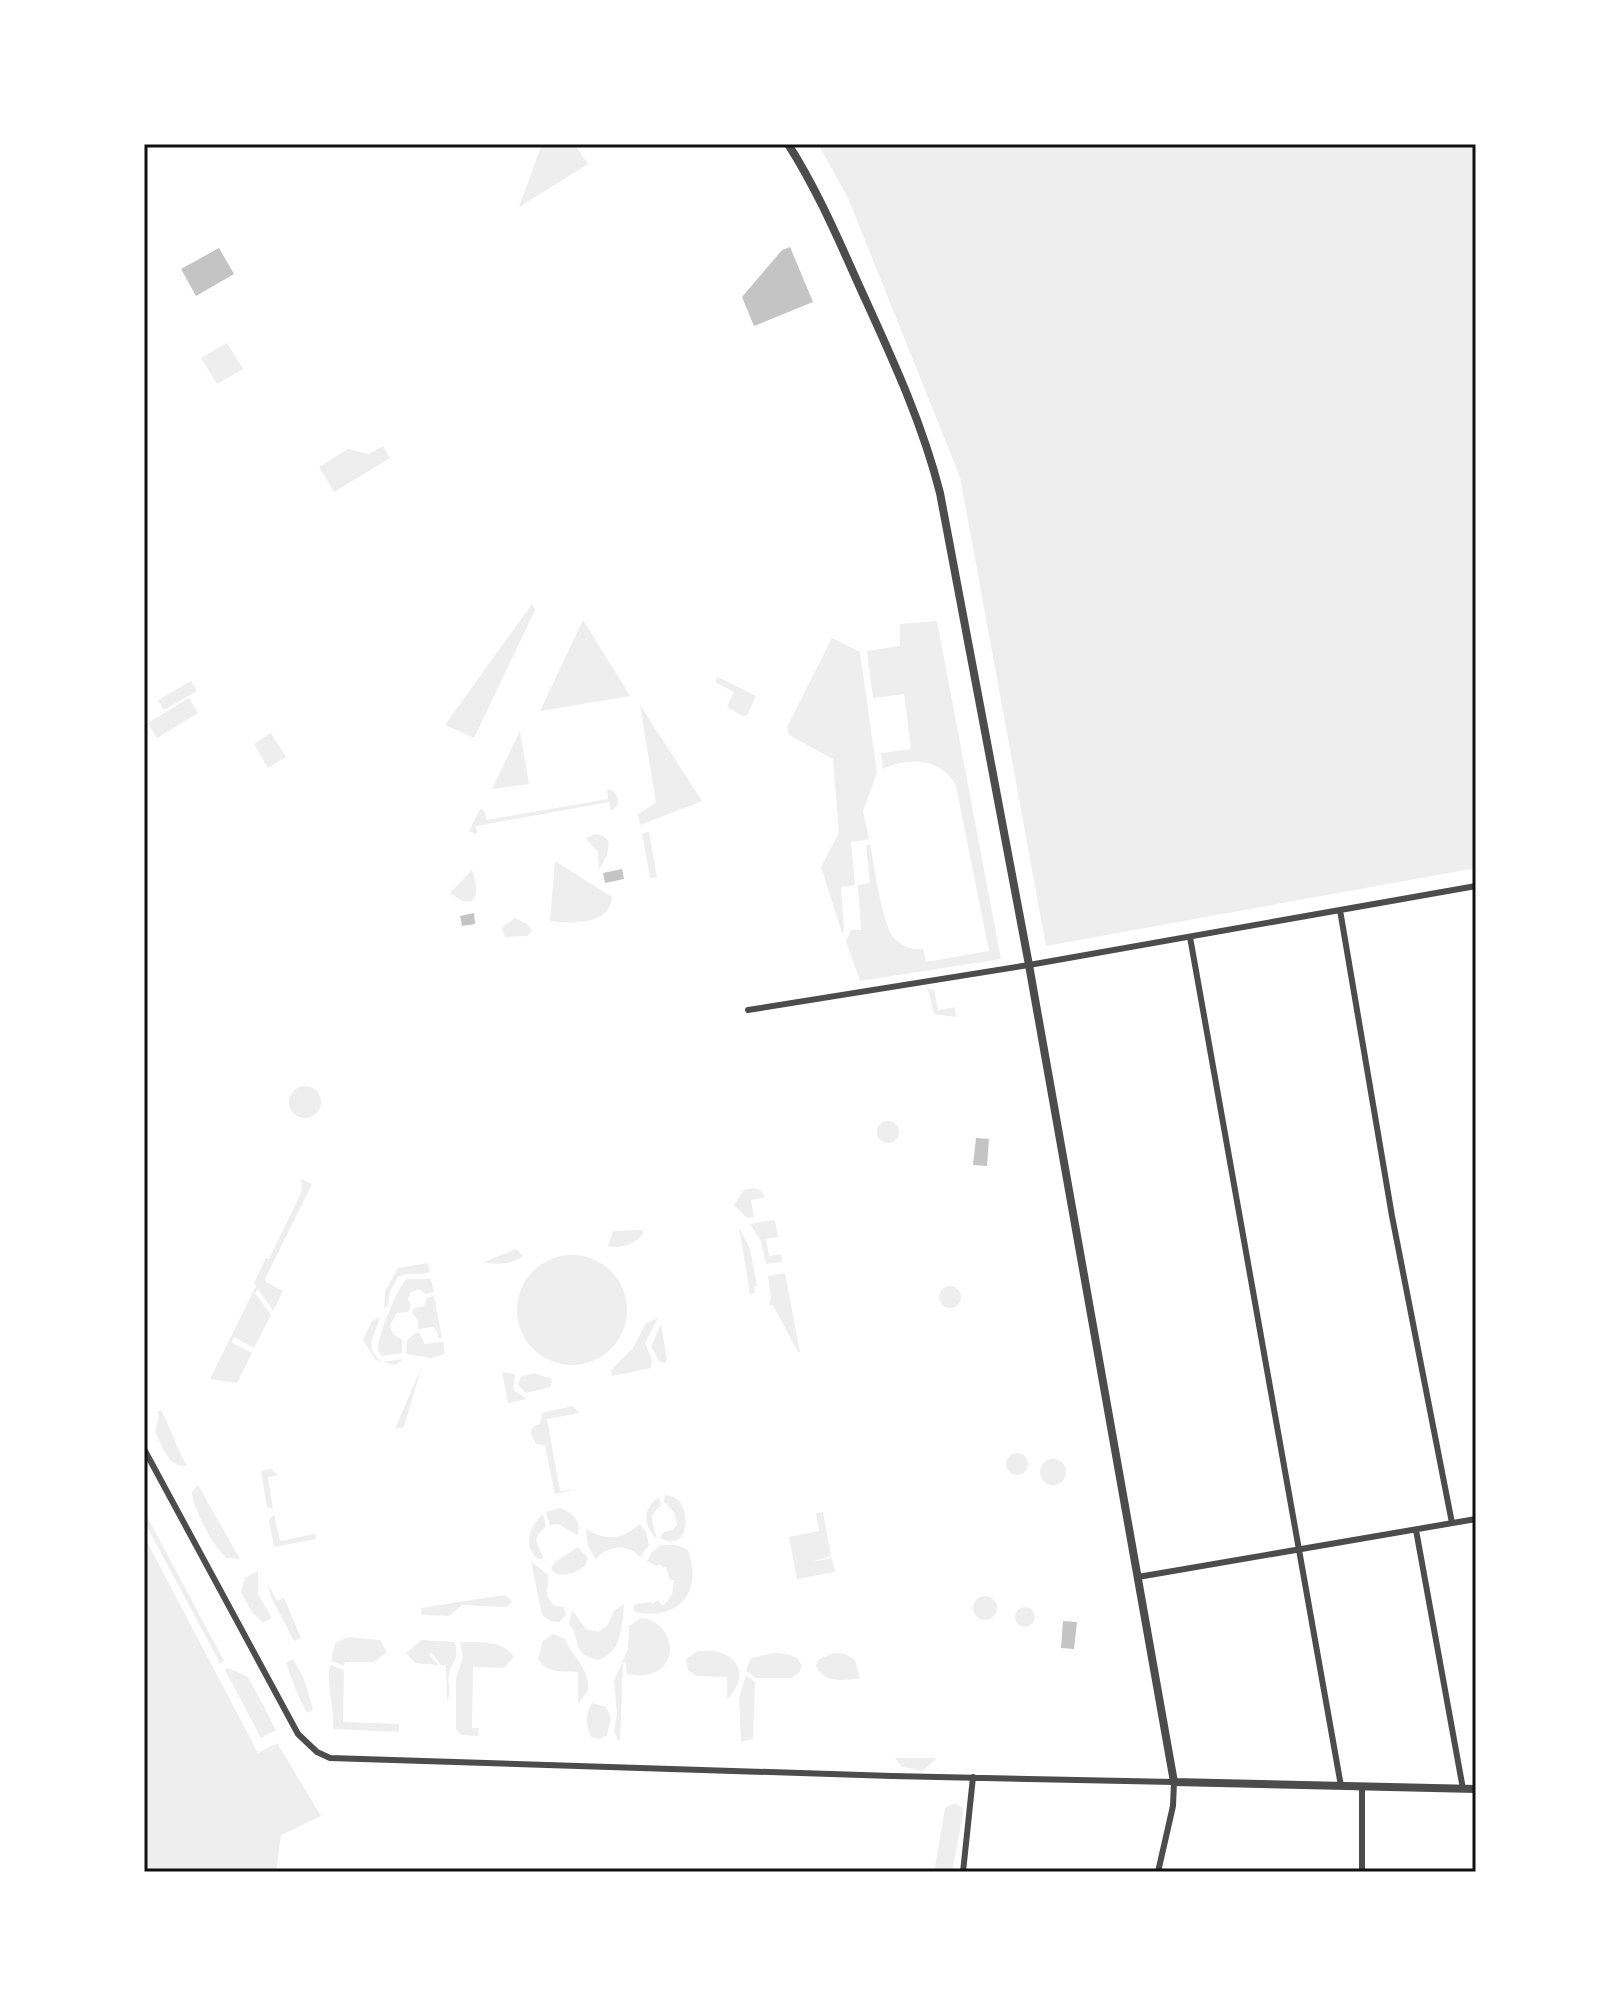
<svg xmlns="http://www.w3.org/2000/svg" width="1620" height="2016" font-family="'Open Sans',sans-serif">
  <rect width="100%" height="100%" fill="#fff"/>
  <path fill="#eee" d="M 542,144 L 574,144 L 588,164 L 519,207 Z
    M 818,144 L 1476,144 L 1476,868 L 1046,946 L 960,477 L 848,198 Z
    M 227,343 L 243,369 L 217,384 L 201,358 Z
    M 383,446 L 390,458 L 334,492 L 319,467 L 348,449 L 369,454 Z
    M 532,604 L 535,610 L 474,738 L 445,725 Z
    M 583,620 L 630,696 L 540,711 Z
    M 937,621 L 1001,959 L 860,981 L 846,941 L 851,930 L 861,930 L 858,885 L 870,883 L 866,845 L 870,844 C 874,864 882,925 894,938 C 902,947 911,950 923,949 L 926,962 L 989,951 L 956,786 C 942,757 908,757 883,769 L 881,753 L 911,749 L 904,694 L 873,698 L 867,651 L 900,646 L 900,624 Z
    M 832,638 L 860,652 L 877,773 L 863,811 L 869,839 L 851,842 L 855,885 L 841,887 L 844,931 L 842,933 L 821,867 L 839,833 L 833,759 L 789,735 L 787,727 Z
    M 718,677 L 756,696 L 747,715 L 743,716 L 727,707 L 734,692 L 715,682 Z
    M 191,681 L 197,691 L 164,710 L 158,700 Z
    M 189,698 L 198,713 L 157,738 L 148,723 Z
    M 640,705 L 702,801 L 640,825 L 638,814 L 656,803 Z
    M 520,731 L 529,784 L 492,789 Z
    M 271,733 L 286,757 L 268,768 L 254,744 Z
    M 607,789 L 615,792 L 618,799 L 617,806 L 611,811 L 609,802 L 476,826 L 477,834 L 469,831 L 480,809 L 484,811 L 487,820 L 608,799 Z
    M 649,832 L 657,877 L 650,878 L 642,833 Z
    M 595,834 L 604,836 L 609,842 L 607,855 L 599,870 L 598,852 L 586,838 Z
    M 555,861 L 612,897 C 611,925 570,924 550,921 Z
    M 472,870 C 475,881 480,892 472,901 L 462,901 L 450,893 Z
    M 515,918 L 527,924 L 532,931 L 527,936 L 505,937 L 502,928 Z
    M 928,989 L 934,990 L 938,1010 L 955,1007 L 956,1017 L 934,1014 Z
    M289 1102a16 16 0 1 1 32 0a16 16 0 1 1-32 0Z
    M877 1132a11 11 0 1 1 22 0a11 11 0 1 1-22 0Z
    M 301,1179 L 312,1184 L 265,1279 L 266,1282 L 283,1291 L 273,1311 L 258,1289 L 255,1293 L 271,1315 L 254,1348 L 234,1337 L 231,1342 L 252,1353 L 237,1383 L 210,1379 L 256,1286 L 254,1283 L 266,1258 L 269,1259 L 302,1191 Z
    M 754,1188 L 761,1191 L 765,1197 L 751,1200 L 754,1217 L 747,1218 L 734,1205 L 744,1190 Z
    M 775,1220 L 778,1237 L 766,1239 L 769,1256 L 781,1254 L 782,1262 L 766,1264 L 761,1241 L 750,1224 Z
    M 739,1227 L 750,1249 L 757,1286 L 754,1287 L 755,1293 L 750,1294 Z
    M 613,1231 L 642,1230 L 643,1233 C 636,1244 621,1249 608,1246 Z
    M 516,1249 L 523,1256 C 511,1265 497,1265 484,1262 Z
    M517 1310a55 55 0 1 1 110 0a55 55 0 1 1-110 0Z
    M 428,1263 L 430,1272 C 420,1277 409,1270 398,1277 L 390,1291 L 388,1306 L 384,1309 L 385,1292 L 398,1268 Z
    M 785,1273 L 800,1352 L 798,1352 L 773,1305 L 769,1305 L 771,1297 L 768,1276 Z
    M 407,1279 L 431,1279 L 434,1292 L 426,1294 L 419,1289 L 411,1292 L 408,1299 L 411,1306 L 408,1312 L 397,1313 L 390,1325 L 393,1334 L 402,1340 L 402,1353 L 382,1356 L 378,1351 C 376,1340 398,1285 407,1279 Z
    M939 1297a11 11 0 1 1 22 0a11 11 0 1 1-22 0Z
    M 434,1296 L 442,1338 L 438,1338 L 437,1331 L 433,1327 L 418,1329 L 418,1320 L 412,1313 L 414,1308 L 424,1306 L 427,1298 Z
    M 380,1317 C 376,1334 362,1347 382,1362 L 404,1359 L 395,1365 L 376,1360 L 363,1340 L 372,1321 Z
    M 658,1318 L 645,1343 L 652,1360 L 651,1368 L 612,1376 L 611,1370 L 633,1348 L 646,1323 Z
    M 661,1324 L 667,1360 L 665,1363 L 659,1361 L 651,1346 Z
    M 417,1332 L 420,1334 L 425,1344 L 443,1342 L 445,1354 L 431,1358 L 406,1354 L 407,1340 Z
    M 422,1366 L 404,1427 L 395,1429 Z
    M 502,1372 L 515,1374 L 513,1390 L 527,1399 L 508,1403 Z
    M 533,1373 L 552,1379 L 551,1387 L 526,1393 L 518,1385 L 521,1377 Z
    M 573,1406 L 579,1413 L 547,1419 L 560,1491 L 578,1489 L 555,1494 L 545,1445 L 536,1444 L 530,1432 L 534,1426 L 540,1424 L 542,1413 Z
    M 161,1410 C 171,1429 176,1447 187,1466 C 168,1468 162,1446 155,1431 L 159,1416 L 157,1412 Z
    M1006 1464a11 11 0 1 1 22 0a11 11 0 1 1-22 0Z
    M1040 1472a13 13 0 1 1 26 0a13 13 0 1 1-26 0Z
    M 271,1469 L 278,1475 L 268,1477 L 273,1509 L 267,1507 L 261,1471 Z
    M 198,1485 L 240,1559 L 227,1558 C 213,1547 193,1509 192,1492 Z
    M 665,1495 C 670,1496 674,1496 678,1500 C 690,1511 690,1553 660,1538 L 664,1532 L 673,1530 L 677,1525 L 674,1512 L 664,1502 Z
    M 659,1497 L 661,1506 C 645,1516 655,1526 657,1539 C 643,1527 642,1508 659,1497 Z
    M 560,1508 C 572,1512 583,1522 577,1535 L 558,1524 L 550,1525 L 546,1512 Z
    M 144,1511 L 224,1661 L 220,1663 L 144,1521 Z
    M 823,1512 L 831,1556 L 811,1562 L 832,1558 L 835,1572 L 797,1579 L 789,1537 L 819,1531 L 816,1513 Z
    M 274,1514 L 280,1541 L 315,1534 L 316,1539 L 274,1547 L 269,1520 Z
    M 543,1514 L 546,1527 L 539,1533 L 536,1540 L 543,1558 L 539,1559 C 522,1547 529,1526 543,1514 Z
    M 640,1524 L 646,1532 L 649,1545 L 640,1557 C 628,1543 607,1545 596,1559 L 588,1546 L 586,1529 C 605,1541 622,1540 640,1524 Z
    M 144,1536 L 258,1753 L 277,1743 L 321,1816 L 281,1835 L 276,1872 L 144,1872 Z
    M 661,1545 L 677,1545 L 688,1550 C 703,1592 679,1621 635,1612 L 633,1607 L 636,1604 L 651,1602 L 652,1604 L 658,1600 L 663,1606 L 672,1595 L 674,1580 L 670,1580 L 666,1567 L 663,1568 L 660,1564 L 657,1566 L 647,1561 L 652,1552 Z
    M 578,1547 L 588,1558 L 585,1566 C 575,1573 558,1580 551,1568 L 555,1562 Z
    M 531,1561 L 548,1575 C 549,1589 542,1595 555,1606 L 564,1607 L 566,1615 L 559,1622 L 551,1621 L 542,1615 Z
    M 258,1571 L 258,1594 L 272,1618 L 263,1623 L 252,1612 L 241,1592 L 245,1578 Z
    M 268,1584 L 277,1601 L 284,1598 L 301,1638 L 294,1641 L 271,1597 Z
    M 505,1595 L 512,1601 L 507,1607 L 462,1605 L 449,1616 L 422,1615 L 421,1608 Z
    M973 1608a12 12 0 1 1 24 0a12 12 0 1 1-24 0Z
    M 624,1604 C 622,1626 622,1653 598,1660 C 570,1654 582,1639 569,1624 L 572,1610 L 586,1629 L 598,1632 L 607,1626 L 614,1611 Z
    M1015 1617a10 10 0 1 1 20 0a10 10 0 1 1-20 0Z
    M 641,1618 C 671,1620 682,1662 653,1673 C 645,1677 635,1675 627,1674 L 626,1662 L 623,1662 L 620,1740 L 618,1740 L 614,1731 L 617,1714 L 614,1681 L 628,1649 L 629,1626 Z
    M 553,1634 L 565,1639 C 573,1658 590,1668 588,1691 L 578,1704 L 578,1672 C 562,1671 546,1674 538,1658 L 543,1641 Z
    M 348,1637 L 380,1640 L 387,1653 L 373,1662 L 345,1662 L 344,1666 L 331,1661 L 335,1643 Z
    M 421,1640 L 455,1642 C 459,1662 453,1658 449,1674 C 447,1684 452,1691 447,1701 L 446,1665 L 441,1665 L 432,1653 L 429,1654 L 438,1665 L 415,1663 L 406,1653 Z
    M 460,1642 C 480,1643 502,1639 514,1657 L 504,1668 L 473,1667 L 472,1728 L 479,1728 L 478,1736 L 462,1735 L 456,1729 L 456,1678 L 463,1657 Z
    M 698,1651 C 704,1651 712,1650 718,1652 C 744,1659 745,1683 727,1699 L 727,1677 L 696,1676 L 688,1670 L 686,1659 Z
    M 774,1653 L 788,1654 L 798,1659 L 802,1666 L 799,1673 L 791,1678 L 756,1678 L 746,1671 L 751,1658 Z
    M 834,1653 L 845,1654 L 855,1660 L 860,1678 C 844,1681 823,1683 816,1666 L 819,1659 Z
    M 293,1659 L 304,1679 L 313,1709 L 307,1713 L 297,1693 L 286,1663 Z
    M 330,1665 L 344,1670 L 343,1722 L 399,1724 L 399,1732 L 333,1729 C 335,1709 326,1687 330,1665 Z
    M 228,1668 L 248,1677 L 276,1730 L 261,1738 L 225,1670 Z
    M 746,1675 L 755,1682 L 753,1739 L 741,1742 L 739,1698 Z
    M 592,1703 L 606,1707 L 611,1718 L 607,1735 L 600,1739 L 591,1737 C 586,1725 585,1714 592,1703 Z
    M 895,1758 L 937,1758 L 923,1771 L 902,1767 Z
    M 954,1803 L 962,1807 L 963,1814 L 952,1872 L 934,1872 L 945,1808 Z"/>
  <path fill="#c4c4c4" d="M 790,247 L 813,302 L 754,326 L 742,297 L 782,250 Z
    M 219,248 L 234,274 L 196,296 L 181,269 Z
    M 622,869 L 624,879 L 605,883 L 603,873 Z
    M 474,913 L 475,924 L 462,926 L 460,916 Z
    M 976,1138 L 989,1139 L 987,1166 L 973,1165 Z
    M 1063,1621 L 1077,1622 L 1074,1649 L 1061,1648 Z"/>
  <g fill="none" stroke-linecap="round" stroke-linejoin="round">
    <path stroke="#4c4c4c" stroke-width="6" d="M 1340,910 L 1392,1216 L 1452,1523
      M 1190,937 L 1341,1786
      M 748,1010 L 1029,965 L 1476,886
      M 144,1449 L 298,1734 L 317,1752 L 330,1758 L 892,1776 L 1174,1782 L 1173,1806 L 1158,1872
      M 1416,1530 L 1463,1789
      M 1138,1577 L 1476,1519
      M 963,1872 L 973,1777
      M 1362,1872 L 1362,1787"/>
    <path stroke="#4c4c4c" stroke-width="8" d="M 788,144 C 818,191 839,241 862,292 C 892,358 922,422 940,493 L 1029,965 L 1174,1782 L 1476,1789"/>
  </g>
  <rect width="1620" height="2016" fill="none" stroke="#ffffff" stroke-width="292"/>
  <rect x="146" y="146" width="1328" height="1724" fill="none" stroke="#111" stroke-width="3"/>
</svg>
